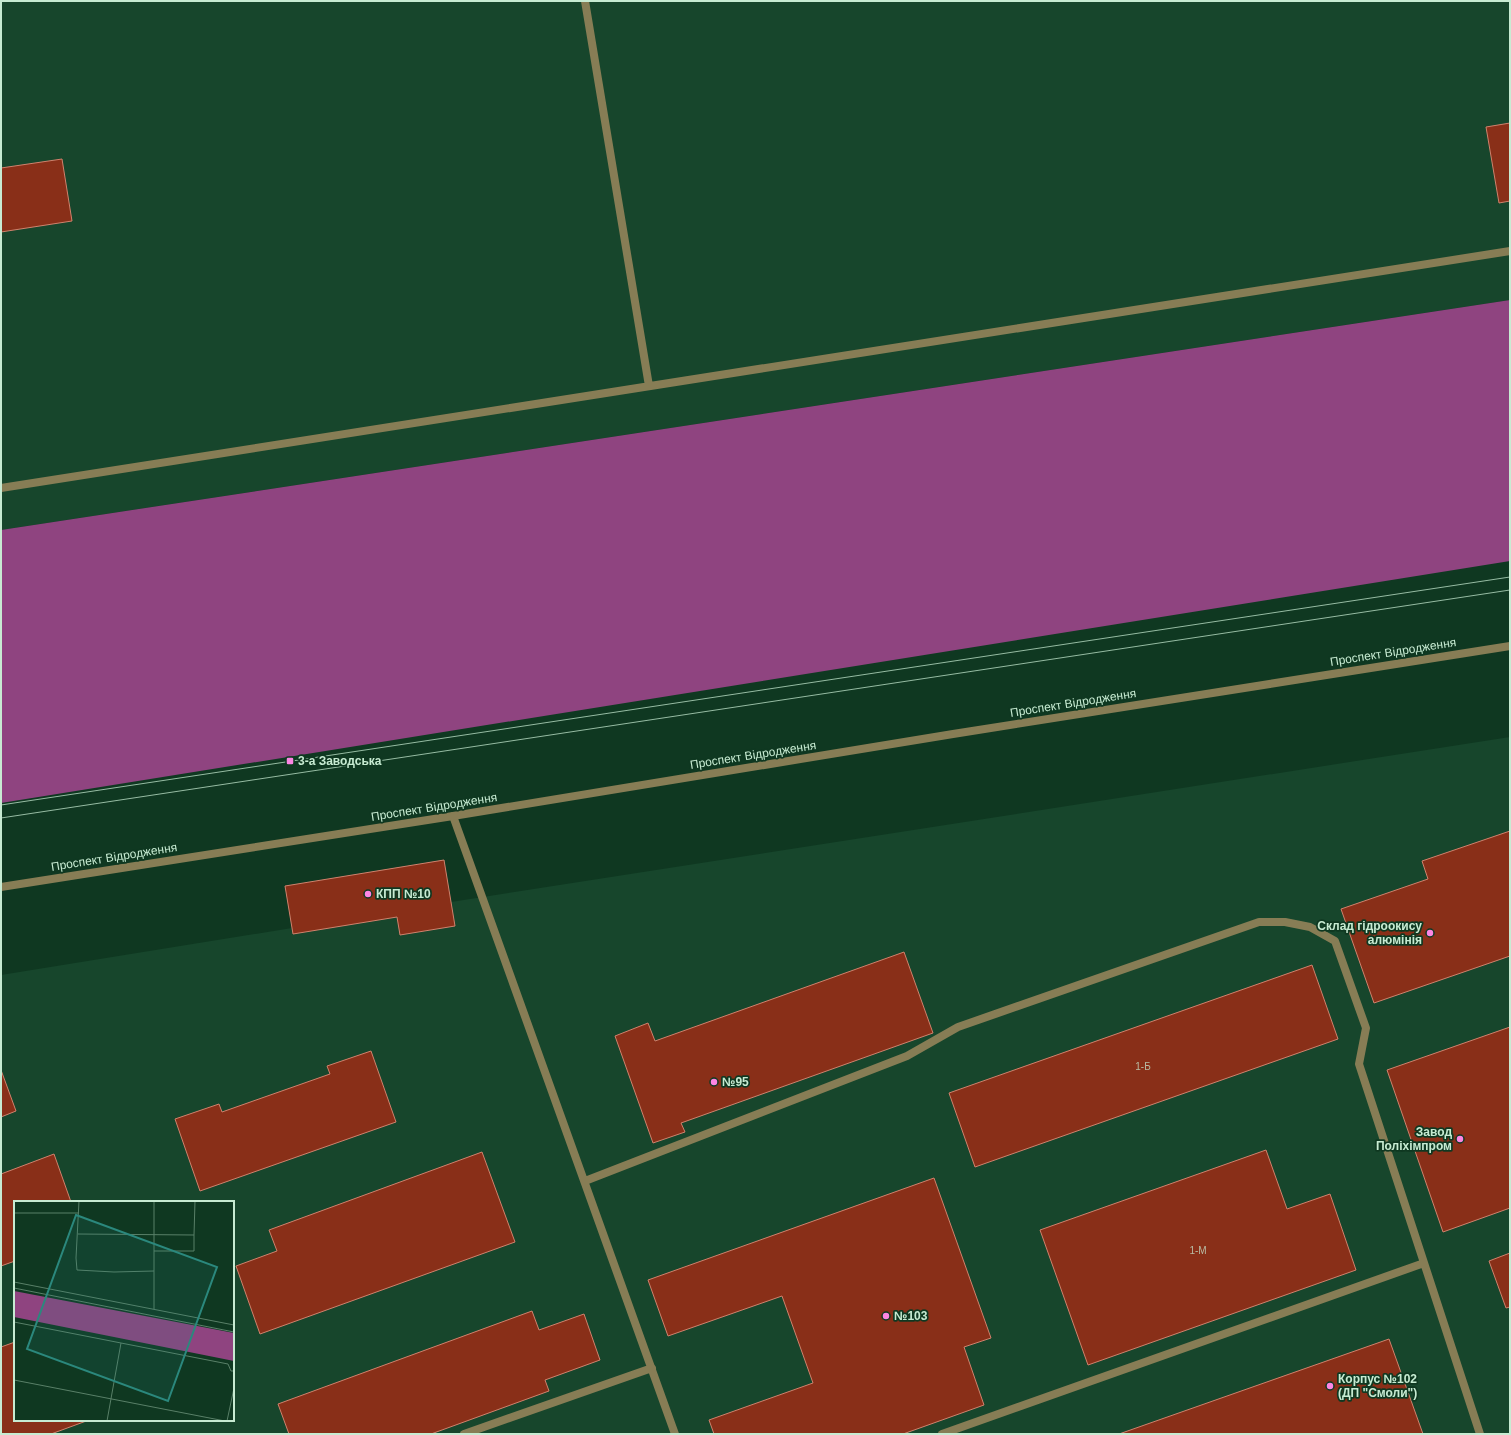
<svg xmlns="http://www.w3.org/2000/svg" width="1511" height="1435" font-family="Arial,sans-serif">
  <rect width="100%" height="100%" fill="#0f3821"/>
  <path fill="#17462c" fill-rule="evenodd" d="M 1,1 L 1510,1 L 1510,300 L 1,530 Z
    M 1510,737 L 1510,1434 L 1,1434 L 1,975 L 292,928 L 285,886 L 444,860 L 451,902 ZM 15,1202 L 233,1202 L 233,1420 L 15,1420 Z"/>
  <path fill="#8f4480" d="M 1510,300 L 1510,561 L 1,803 L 1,530 Z"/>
  <path fill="#892f18" stroke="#d0826d" d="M 1510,123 L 1510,201 L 1499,203 L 1486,127 Z
    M 62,159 L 72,221 L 1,232 L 1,168 Z
    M 1510,831 L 1510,956 L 1374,1003 L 1341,909 L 1428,879 L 1422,861 Z
    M 444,860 L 455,926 L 400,935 L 397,917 L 293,934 L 285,886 Z
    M 904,952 L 933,1033 L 681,1123 L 685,1132 L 653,1143 L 615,1036 L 648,1023 L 655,1041 Z
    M 1312,965 L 1338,1039 L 975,1167 L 949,1093 Z
    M 1510,1027 L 1510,1208 L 1443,1232 L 1387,1070 Z
    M 371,1051 L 396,1122 L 200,1191 L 175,1119 L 219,1104 L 222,1112 L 330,1074 L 327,1066 Z
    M 1,1070 L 16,1111 L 1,1117 Z
    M 1266,1150 L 1287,1209 L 1330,1194 L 1356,1270 L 1088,1365 L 1040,1230 Z
    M 482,1152 L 515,1242 L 260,1334 L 236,1266 L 277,1251 L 269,1230 Z
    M 54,1154 L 71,1202 L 15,1202 L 15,1261 L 1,1266 L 1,1174 Z
    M 934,1178 L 991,1338 L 964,1347 L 984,1405 L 903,1434 L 714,1434 L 709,1420 L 813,1383 L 782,1296 L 668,1336 L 648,1280 Z
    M 1510,1253 L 1510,1307 L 1506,1308 L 1489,1261 Z
    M 532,1311 L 539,1330 L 584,1314 L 600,1360 L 545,1380 L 549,1391 L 431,1434 L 289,1434 L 278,1404 Z
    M 1389,1339 L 1423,1434 L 1119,1434 Z
    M 15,1342 L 15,1420 L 89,1420 L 51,1434 L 1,1434 L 1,1347 Z"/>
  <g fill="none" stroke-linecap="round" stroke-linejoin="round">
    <path stroke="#877d55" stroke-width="8" d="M 585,1 L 649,386
      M 1,488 L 1510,251
      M 453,816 L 675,1434
      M 585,1181 L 907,1056 L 958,1027 L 1259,922 L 1285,922 L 1310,927 L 1335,941 L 1366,1028 L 1359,1064 L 1480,1434
      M 464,1434 L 652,1368
      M 942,1434 L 1424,1263"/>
    <path stroke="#877d55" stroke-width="8" d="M 1,887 L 453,816 L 953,734 L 1510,646"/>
    <path stroke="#96bca3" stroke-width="1" d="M 1,805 L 1510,577
      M 1,818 L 1510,590"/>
  </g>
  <g fill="#fc86e3" stroke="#0f3821" stroke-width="1.5">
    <rect x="286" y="757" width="8" height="8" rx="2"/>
    <circle cx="368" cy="894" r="4"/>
    <circle cx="1430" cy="933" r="4"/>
    <circle cx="714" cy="1082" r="4"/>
    <circle cx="1460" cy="1139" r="4"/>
    <circle cx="886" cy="1316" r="4"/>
    <circle cx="1330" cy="1386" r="4"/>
  </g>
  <g text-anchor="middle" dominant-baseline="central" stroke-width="3.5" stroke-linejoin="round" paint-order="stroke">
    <g font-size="10" fill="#b8bca4">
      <text x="1143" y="1066">1-Б</text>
      <text x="1198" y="1250">1-М</text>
    </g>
    <g font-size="12" fill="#c7ebd2" stroke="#0f3821">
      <text transform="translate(1393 652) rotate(-9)">Проспект Відродження</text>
      <text transform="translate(1073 703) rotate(-9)">Проспект Відродження</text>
      <text transform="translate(753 755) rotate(-9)">Проспект Відродження</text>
      <text transform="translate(434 807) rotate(-9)">Проспект Відродження</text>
      <text transform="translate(114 857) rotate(-9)">Проспект Відродження</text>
    </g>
    <g font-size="12" font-weight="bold" fill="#c7ebd2" stroke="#0f3821" text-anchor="start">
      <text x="298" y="761">3-а Заводська</text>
      <text x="376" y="894">КПП №10</text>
      <text x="1422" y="926" text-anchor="end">Склад гідроокису<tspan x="1422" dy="14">алюмінія</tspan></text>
      <text x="722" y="1082">№95</text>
      <text x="1452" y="1132" text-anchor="end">Завод<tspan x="1452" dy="14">Поліхімпром</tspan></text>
      <text x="894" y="1316">№103</text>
      <text x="1338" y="1379">Корпус №102<tspan x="1338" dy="14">(ДП "Смоли")</tspan></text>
    </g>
  </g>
  <g transform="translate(14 1201)">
    <rect width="220" height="220" fill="#0f3821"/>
    <path d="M 0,90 L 220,132 L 220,160 L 0,116 Z" fill="#8f4480"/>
    <path fill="none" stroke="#598068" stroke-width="1" d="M 65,0 L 62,57 L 63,69 L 100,71 L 140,70M 0,12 L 65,12M 64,33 L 180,34 L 181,0M 140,50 L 180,50 L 180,34M 0,81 L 220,124M 0,87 L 220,131M 140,108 L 140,0M 0,121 L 214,163 L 217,170 L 220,170M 0,179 L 211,220M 93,220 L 107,142M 213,220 L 220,187"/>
    <path fill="#2b887d" fill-opacity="0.15" stroke="#2b887d" stroke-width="2" d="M 62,14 L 203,66 L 154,200 L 13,148 Z"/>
    <rect width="220" height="220" fill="none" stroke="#c7ebd2" stroke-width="2"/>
  </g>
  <rect width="1511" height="1435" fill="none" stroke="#c7ebd2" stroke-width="4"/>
</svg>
